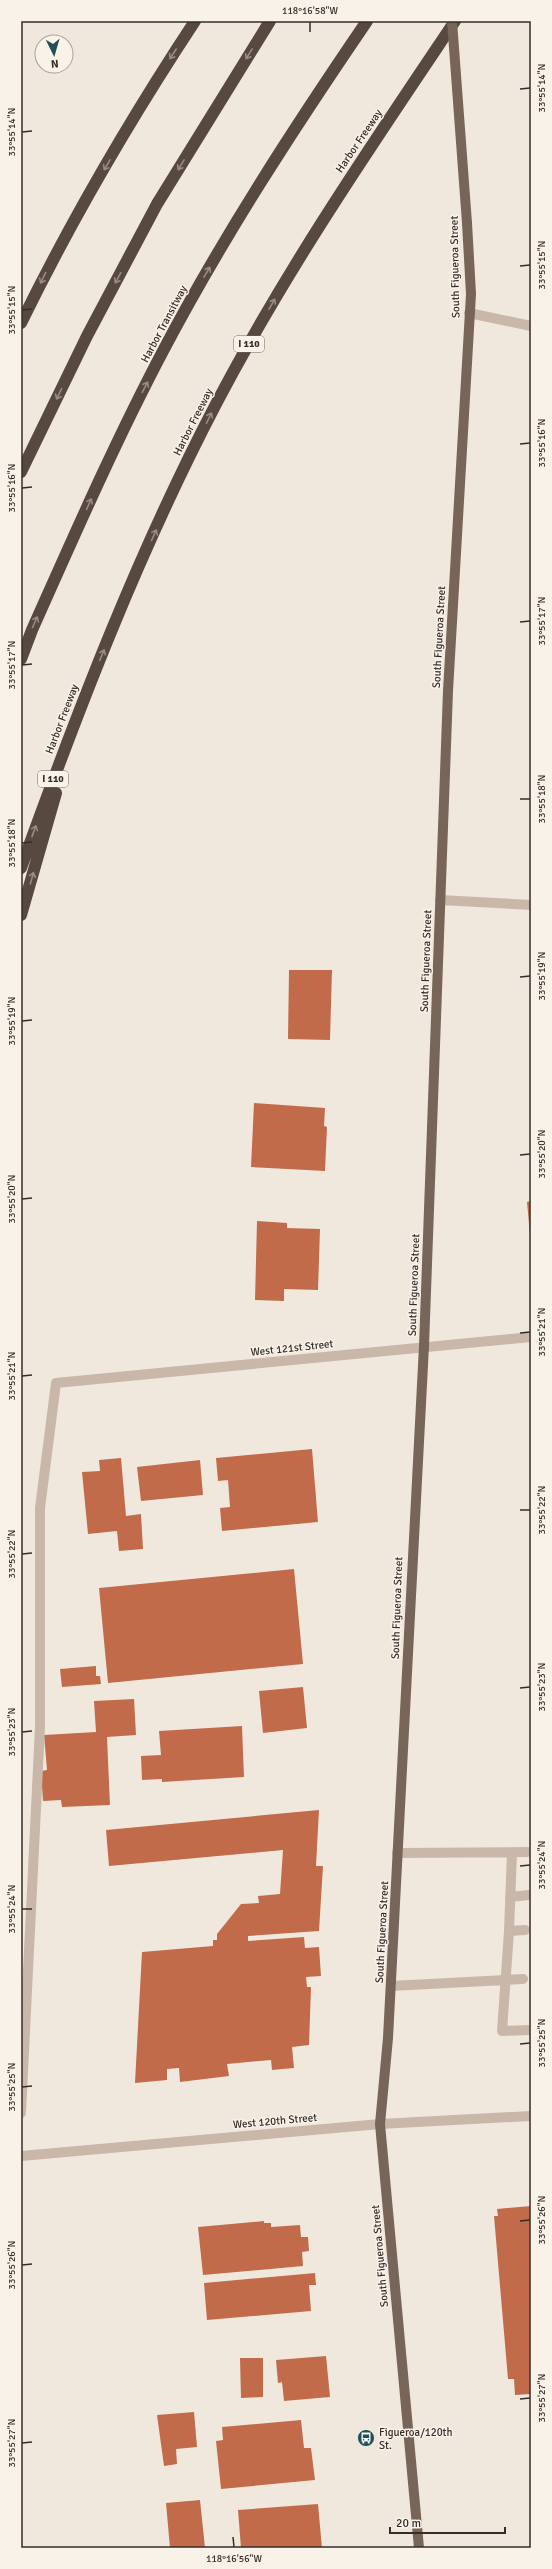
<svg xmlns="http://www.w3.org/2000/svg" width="552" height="2569" font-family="Signika,sans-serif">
  <rect width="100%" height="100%" fill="#f1e8dd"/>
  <path fill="#c26b4a" d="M 289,970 L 332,970 L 330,1040 L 288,1039 Z
    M 254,1103 L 325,1108 L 324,1126 L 327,1127 L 325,1171 L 251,1167 Z
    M 531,1201 L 531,1235 L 530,1235 L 527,1202 Z
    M 257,1221 L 287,1223 L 287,1228 L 320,1229 L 318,1290 L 284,1289 L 284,1301 L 255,1300 Z
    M 312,1449 L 318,1522 L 222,1531 L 220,1508 L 230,1507 L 228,1480 L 218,1481 L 216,1458 Z
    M 121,1458 L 126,1516 L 141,1514 L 143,1549 L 119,1551 L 117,1531 L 88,1534 L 82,1472 L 100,1471 L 99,1460 Z
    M 200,1460 L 203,1495 L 141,1501 L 137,1467 Z
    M 294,1569 L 303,1664 L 108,1683 L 99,1588 Z
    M 96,1666 L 96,1676 L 100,1676 L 101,1684 L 62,1687 L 60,1669 Z
    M 303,1687 L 307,1728 L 263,1733 L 259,1691 Z
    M 134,1699 L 136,1735 L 107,1737 L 110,1805 L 62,1807 L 61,1800 L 43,1801 L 41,1771 L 47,1770 L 44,1735 L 96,1732 L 94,1701 Z
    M 242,1726 L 244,1777 L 162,1782 L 162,1779 L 142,1780 L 141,1756 L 161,1755 L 159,1731 Z
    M 319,1810 L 316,1866 L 323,1866 L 319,1931 L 248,1936 L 248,1941 L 304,1937 L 305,1948 L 319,1947 L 321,1976 L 306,1977 L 307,1987 L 311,1987 L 309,2045 L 292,2047 L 294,2068 L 272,2070 L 271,2060 L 227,2064 L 229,2076 L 180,2082 L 179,2068 L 167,2069 L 167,2080 L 135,2083 L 142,1952 L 213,1946 L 213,1940 L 217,1940 L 217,1934 L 241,1904 L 259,1903 L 258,1896 L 280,1894 L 283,1850 L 109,1866 L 106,1830 Z
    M 531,2206 L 531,2394 L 515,2395 L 514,2379 L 508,2379 L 494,2216 L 498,2216 L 497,2209 Z
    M 264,2221 L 264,2223 L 271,2223 L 271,2227 L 300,2225 L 301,2237 L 308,2237 L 309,2251 L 302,2252 L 303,2266 L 203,2275 L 198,2227 Z
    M 315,2273 L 316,2285 L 309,2285 L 311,2311 L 207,2320 L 204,2283 Z
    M 326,2356 L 330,2397 L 284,2401 L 282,2382 L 278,2383 L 276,2360 Z
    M 240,2358 L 263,2358 L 263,2397 L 241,2398 Z
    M 194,2412 L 197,2447 L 176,2449 L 177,2464 L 164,2466 L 157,2415 Z
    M 301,2420 L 304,2448 L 311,2448 L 315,2480 L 221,2489 L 216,2441 L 223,2440 L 222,2427 Z
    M 200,2500 L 205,2548 L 170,2548 L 166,2503 Z
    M 318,2504 L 322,2548 L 241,2548 L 238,2510 Z"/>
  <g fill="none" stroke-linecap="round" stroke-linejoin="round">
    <path stroke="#c9b8a9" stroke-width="10" d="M 469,313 L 531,326
      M 440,900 L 531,905
      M 397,1853 L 527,1852
      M 510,1897 L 529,1895
      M 525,1930 L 509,1931 L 502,2031 L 531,2030
      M 509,1931 L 512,1853
      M 391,1986 L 523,1979
      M 21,2113 L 40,1727 L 40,1508 L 56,1383 L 531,1337
      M 21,2156 L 380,2124 L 531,2116"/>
    <path stroke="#78655a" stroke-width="10" d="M 419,2548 L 380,2124 L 388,2038 L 424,1346 L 448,691 L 471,294 L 467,223"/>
    <path stroke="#574840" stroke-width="12" d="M 21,323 C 72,219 131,118 195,21
      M 21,472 L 87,336 L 157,204 L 270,21
      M 21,659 L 32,630 C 74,536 115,442 163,351 C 223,237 294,128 367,21
      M 21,868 C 78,710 138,553 216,404 C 286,270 371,146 455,21
      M 21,915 L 56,793"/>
    <path stroke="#78655a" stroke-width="10" d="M 452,21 L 467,223"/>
  </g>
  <defs><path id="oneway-shaft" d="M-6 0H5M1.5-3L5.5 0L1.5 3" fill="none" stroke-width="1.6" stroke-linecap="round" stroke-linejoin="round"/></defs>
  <g stroke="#988c84">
    <use href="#oneway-shaft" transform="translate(173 54) rotate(123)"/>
    <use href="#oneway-shaft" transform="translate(249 54) rotate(122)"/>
    <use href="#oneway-shaft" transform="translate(107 165) rotate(120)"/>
    <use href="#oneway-shaft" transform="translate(181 165) rotate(121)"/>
    <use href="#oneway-shaft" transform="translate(207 272) rotate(-59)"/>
    <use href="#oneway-shaft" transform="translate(43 278) rotate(116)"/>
    <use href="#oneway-shaft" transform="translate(118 278) rotate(118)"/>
    <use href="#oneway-shaft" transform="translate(272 304) rotate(-60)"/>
    <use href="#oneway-shaft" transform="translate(145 387) rotate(-63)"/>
    <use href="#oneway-shaft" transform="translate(59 394) rotate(116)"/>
    <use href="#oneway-shaft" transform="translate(209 418) rotate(-64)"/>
    <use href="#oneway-shaft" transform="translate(89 504) rotate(-66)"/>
    <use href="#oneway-shaft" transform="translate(154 535) rotate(-66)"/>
    <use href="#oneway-shaft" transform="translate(35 622) rotate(-66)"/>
    <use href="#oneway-shaft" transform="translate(102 655) rotate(-67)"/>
    <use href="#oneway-shaft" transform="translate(34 831) rotate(-70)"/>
    <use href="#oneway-shaft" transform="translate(32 878) rotate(-74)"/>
  </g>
  <path fill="none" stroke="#362d29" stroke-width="1.5" d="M 310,22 L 310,32M 520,89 L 530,88M 22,132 L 32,131M 520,266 L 530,265M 22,310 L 32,309M 520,444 L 530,443M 22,488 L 32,487M 520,622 L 530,621M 22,665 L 32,664M 520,799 L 530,799M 22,843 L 32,842M 520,977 L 530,976M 22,1021 L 32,1020M 520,1155 L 530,1154M 22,1199 L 32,1198M 520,1333 L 530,1332M 22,1376 L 32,1375M 520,1510 L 530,1510M 22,1554 L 32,1553M 520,1688 L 530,1687M 22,1732 L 32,1731M 520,1866 L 530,1865M 22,1909 L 32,1909M 520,2044 L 530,2043M 22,2087 L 32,2086M 520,2221 L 530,2220M 22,2265 L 32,2264M 520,2399 L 530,2398M 22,2443 L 32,2442M 233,2537 L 234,2547"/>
  <defs>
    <g id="bus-disc" transform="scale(0.9)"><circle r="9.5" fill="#1f5156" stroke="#f9f2e9"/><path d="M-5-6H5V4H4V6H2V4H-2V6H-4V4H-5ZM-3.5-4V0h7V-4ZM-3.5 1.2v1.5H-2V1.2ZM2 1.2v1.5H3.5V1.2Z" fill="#fff"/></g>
  </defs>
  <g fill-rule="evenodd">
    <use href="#bus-disc" x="366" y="2438"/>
  </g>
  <g text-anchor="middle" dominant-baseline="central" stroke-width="3" stroke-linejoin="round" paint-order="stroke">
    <g fill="#f9f2e9" stroke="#706863" stroke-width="1">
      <rect x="234" y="336" width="30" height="16" rx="3"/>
      <rect x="38" y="771" width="30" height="16" rx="3"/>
    </g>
    <g font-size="10" font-weight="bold" fill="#362d29">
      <text x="249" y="344">I 110</text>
      <text x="53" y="779">I 110</text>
    </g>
    <g font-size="11" fill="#362d29" stroke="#f9f2e9">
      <text transform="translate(359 141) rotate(-56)">Harbor Freeway</text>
      <text transform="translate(455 267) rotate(-91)">South Figueroa Street</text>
      <text transform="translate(164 324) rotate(-62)">Harbor Transitway</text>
      <text transform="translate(193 422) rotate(-63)">Harbor Freeway</text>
      <text transform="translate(439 637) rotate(-87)">South Figueroa Street</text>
      <text transform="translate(62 719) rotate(-69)">Harbor Freeway</text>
      <text transform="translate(426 961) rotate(-88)">South Figueroa Street</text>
      <text transform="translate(414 1285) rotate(-88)">South Figueroa Street</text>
      <text transform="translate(292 1348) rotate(-6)">West 121st Street</text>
      <text transform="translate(397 1608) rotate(-88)">South Figueroa Street</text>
      <text transform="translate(382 1932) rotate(-87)">South Figueroa Street</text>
      <text transform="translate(275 2121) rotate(-5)">West 120th Street</text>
      <text transform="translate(380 2256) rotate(-95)">South Figueroa Street</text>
    </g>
    <g font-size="11" fill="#362d29" stroke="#f9f2e9" text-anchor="start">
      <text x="379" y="2432">Figueroa/120th<tspan x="379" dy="13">St.</tspan></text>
    </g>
  </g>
  <rect width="552" height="2569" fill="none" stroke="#f9f2e9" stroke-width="44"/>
  <g transform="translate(54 54) rotate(175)"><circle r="19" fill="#f9f2e9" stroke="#aba39c"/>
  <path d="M0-3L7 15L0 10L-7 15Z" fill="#1f5156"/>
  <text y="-6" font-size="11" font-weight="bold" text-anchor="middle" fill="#362d29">N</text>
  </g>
  <path d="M390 2527v6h115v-6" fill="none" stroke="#362d29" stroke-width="2"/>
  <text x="396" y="2527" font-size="12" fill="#362d29" stroke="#f9f2e9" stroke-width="3" paint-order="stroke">20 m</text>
  <rect x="22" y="22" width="508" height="2525" fill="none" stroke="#362d29" stroke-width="1.5"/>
  <g font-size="10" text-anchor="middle" fill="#362d29">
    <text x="310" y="14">118°16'58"W</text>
    <text transform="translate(541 88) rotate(-90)" y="4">33°55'14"N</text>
    <text transform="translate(11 132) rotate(-90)" y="4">33°55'14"N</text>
    <text transform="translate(541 265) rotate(-90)" y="4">33°55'15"N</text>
    <text transform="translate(11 310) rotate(-90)" y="4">33°55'15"N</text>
    <text transform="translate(541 443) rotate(-90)" y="4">33°55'16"N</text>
    <text transform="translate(11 488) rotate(-90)" y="4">33°55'16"N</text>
    <text transform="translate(541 621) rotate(-90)" y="4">33°55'17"N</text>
    <text transform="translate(11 665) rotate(-90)" y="4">33°55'17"N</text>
    <text transform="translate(541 799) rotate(-90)" y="4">33°55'18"N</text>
    <text transform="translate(11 843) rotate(-90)" y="4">33°55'18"N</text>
    <text transform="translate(541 976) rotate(-90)" y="4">33°55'19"N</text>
    <text transform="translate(11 1021) rotate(-90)" y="4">33°55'19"N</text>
    <text transform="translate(541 1154) rotate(-90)" y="4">33°55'20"N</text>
    <text transform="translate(11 1199) rotate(-90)" y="4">33°55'20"N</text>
    <text transform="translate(541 1332) rotate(-90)" y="4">33°55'21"N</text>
    <text transform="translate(11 1376) rotate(-90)" y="4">33°55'21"N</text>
    <text transform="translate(541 1510) rotate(-90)" y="4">33°55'22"N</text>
    <text transform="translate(11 1554) rotate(-90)" y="4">33°55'22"N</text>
    <text transform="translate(541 1687) rotate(-90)" y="4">33°55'23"N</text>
    <text transform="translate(11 1732) rotate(-90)" y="4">33°55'23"N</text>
    <text transform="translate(541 1865) rotate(-90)" y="4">33°55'24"N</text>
    <text transform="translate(11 1909) rotate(-90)" y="4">33°55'24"N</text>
    <text transform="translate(541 2043) rotate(-90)" y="4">33°55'25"N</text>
    <text transform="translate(11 2087) rotate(-90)" y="4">33°55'25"N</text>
    <text transform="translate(541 2220) rotate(-90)" y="4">33°55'26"N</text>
    <text transform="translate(11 2265) rotate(-90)" y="4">33°55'26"N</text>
    <text transform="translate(541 2398) rotate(-90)" y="4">33°55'27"N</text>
    <text transform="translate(11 2443) rotate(-90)" y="4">33°55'27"N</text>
    <text x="234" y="2562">118°16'56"W</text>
  </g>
</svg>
